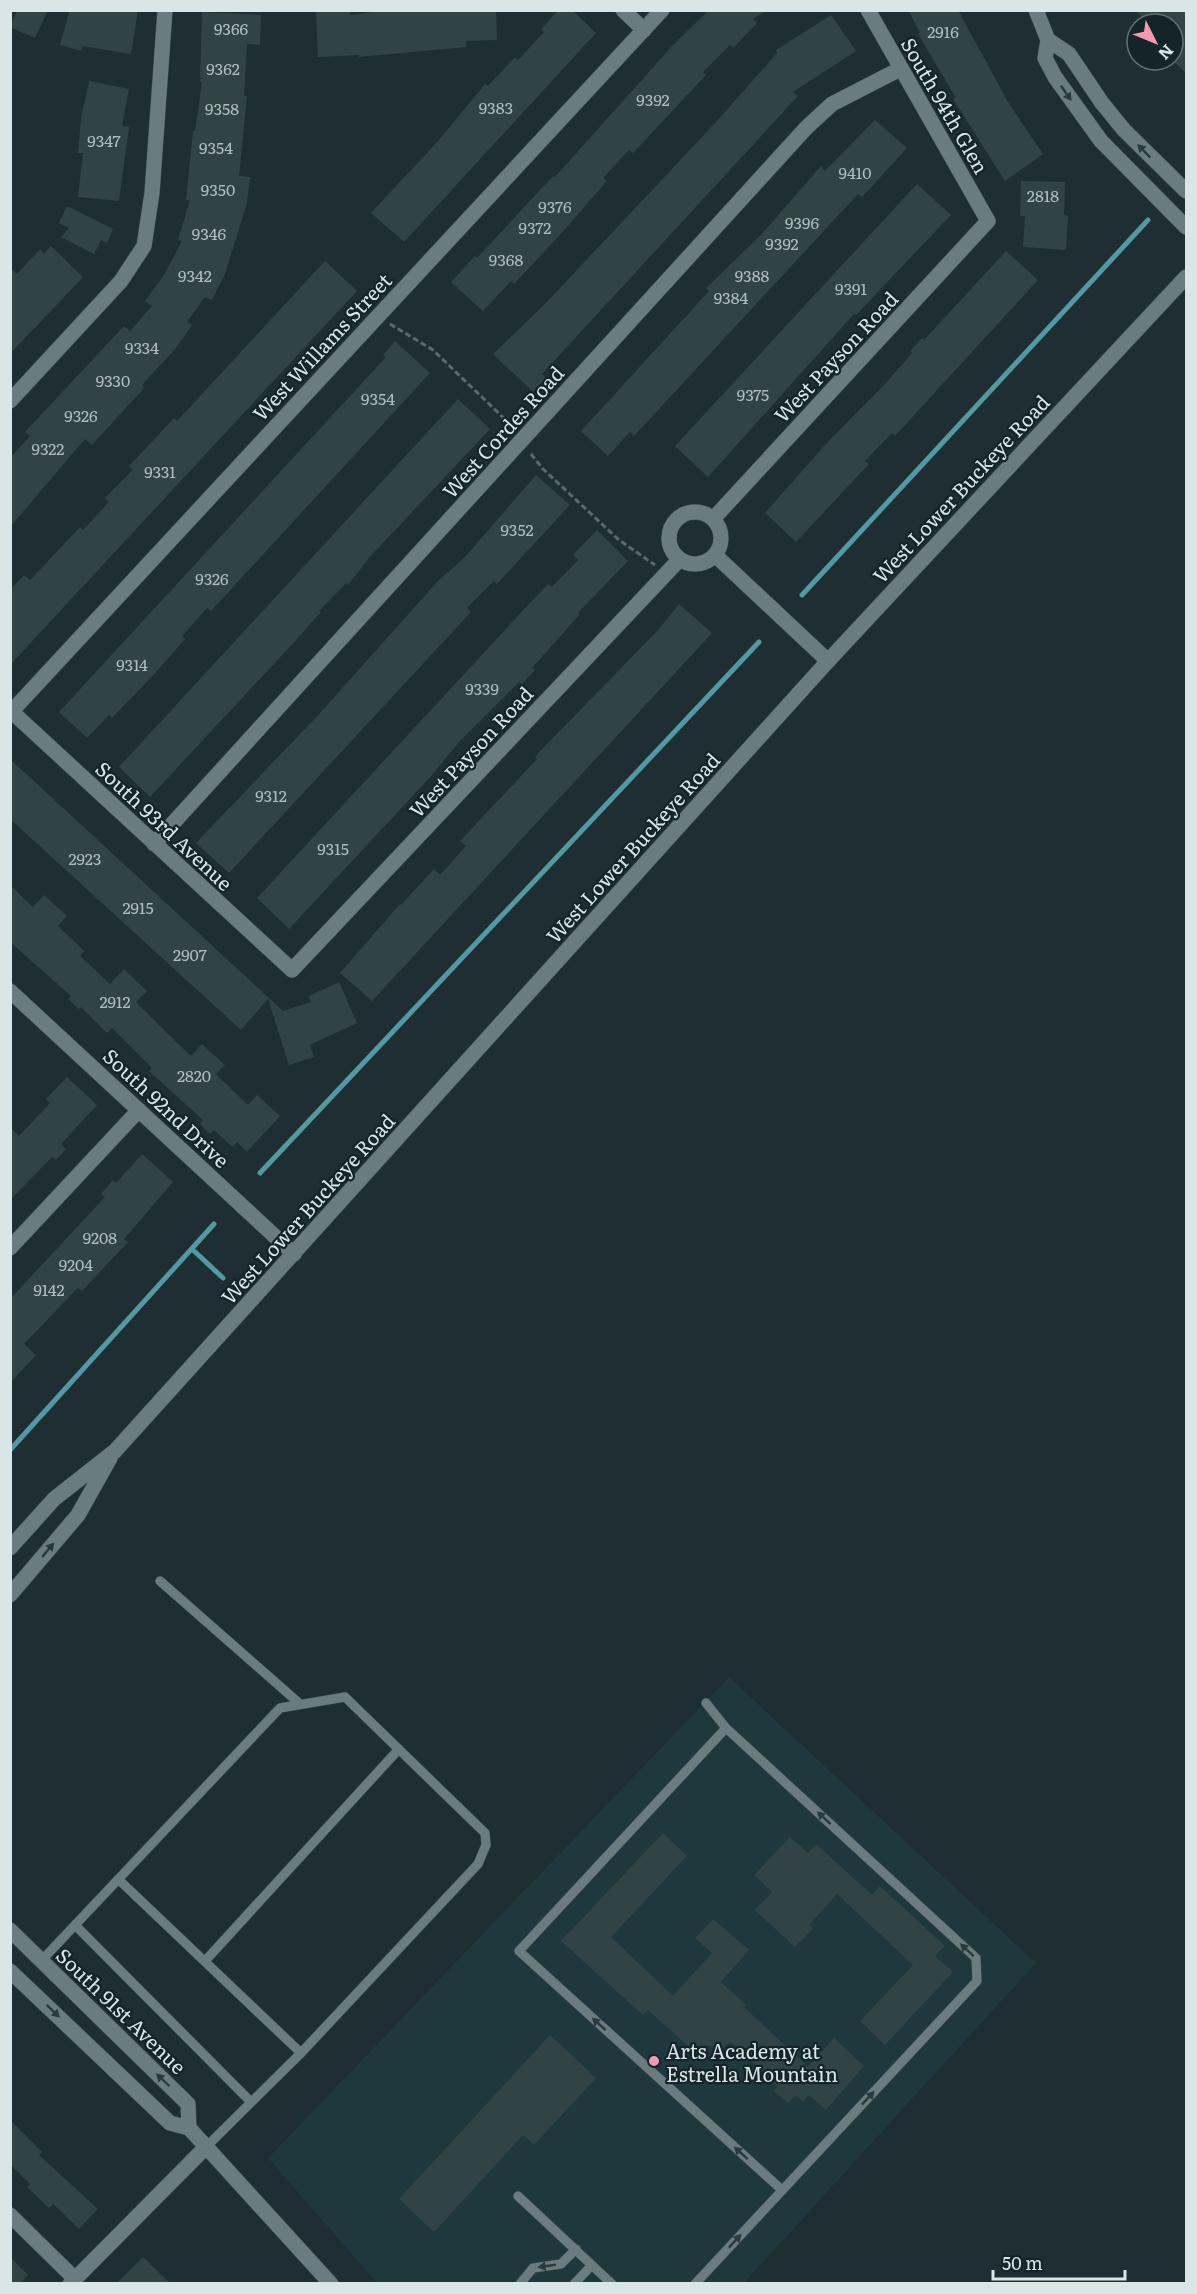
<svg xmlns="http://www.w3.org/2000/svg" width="1197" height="2294" font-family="Literata,serif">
  <rect width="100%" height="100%" fill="#1e2e32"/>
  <path fill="#1e383d" d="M 729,1677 L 1036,1963 L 744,2283 L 377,2283 L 268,2158 Z"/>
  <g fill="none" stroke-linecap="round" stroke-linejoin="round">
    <path stroke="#5398a4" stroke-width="5" d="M 802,595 L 1148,220
      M 260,1173 L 759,642
      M 192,1249 L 223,1278
      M 10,1450 L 214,1224"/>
  </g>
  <path fill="#324346" d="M 17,10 L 48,10 L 35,38 L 10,27 Z
    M 70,10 L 138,10 L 131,54 L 83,46 L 81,51 L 60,45 Z
    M 350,10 L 350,15 L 388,10 L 496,10 L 497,40 L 466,41 L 466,47 L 359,57 L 359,55 L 318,57 L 316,12 Z
    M 558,10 L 572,10 L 596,33 L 404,242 L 371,213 L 439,140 L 485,84 L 488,86 L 515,57 L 518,60 L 544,32 L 541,29 Z
    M 709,10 L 768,10 L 753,19 L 757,23 L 733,48 L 730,45 L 703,72 L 706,75 L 633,153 L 629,150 L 603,178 L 607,181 L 559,236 L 514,284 L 511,281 L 483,311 L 451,282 L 475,256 L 477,258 L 553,176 L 555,177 L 673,45 Z
    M 908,10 L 958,10 L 1008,102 L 1043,154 L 1005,181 L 953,99 L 956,98 L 918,34 L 920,33 Z
    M 1134,10 L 1186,10 L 1186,73 L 1173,61 L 1173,24 L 1149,24 Z
    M 202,12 L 261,15 L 260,45 L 247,44 L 244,96 L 247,96 L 239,176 L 250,177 L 247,203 L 225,274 L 212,300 L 205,297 L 187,322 L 192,325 L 176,348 L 142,385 L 144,388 L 92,445 L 85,439 L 10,527 L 10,458 L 30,436 L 25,432 L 124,326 L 130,331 L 152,306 L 145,301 L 164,275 L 182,241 L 178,240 L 190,200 L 186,200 L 193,131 L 195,131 L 202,82 L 200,82 Z
    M 831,15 L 856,51 L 793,92 L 798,96 L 542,374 L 546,378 L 533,392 L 493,354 L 545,304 L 717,121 L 777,53 L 776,50 Z
    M 89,81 L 129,89 L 122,126 L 129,127 L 119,201 L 78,197 L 83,153 L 78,153 L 81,119 Z
    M 875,120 L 907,148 L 862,197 L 858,194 L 634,436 L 630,432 L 608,456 L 581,431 L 709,291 L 706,288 L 761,235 L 821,166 L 825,171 Z
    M 1021,181 L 1065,182 L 1064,215 L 1068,216 L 1066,250 L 1023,247 L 1025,216 L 1020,216 Z
    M 917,184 L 951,215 L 856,315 L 854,314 L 708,477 L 675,446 Z
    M 67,206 L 113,229 L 107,243 L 101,240 L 94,254 L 61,237 L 69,228 L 59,223 Z
    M 51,246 L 83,277 L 10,354 L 10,268 L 17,274 L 40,249 L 44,254 Z
    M 1006,251 L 1038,280 L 895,436 L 892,433 L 865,461 L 869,464 L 796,542 L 765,513 L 825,445 L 885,384 L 912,353 L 910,351 L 922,338 L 924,340 Z
    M 325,261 L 357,291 L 10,665 L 10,590 L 24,575 L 30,580 L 80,527 L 83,530 L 109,502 L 105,498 L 133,470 L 129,466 L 174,418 L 177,421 Z
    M 395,341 L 430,373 L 211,611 L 207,608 L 182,636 L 185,639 L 158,670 L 112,718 L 109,715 L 87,738 L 59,712 L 386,357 L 383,355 Z
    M 458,399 L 490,429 L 369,558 L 348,585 L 346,583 L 319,611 L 321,612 L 298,638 L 150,797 L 119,767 Z
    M 536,475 L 570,505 L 497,584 L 494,581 L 467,608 L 471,612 L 229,873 L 196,843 L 320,713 L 438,581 L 465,557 Z
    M 597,530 L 628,561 L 578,613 L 580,614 L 532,668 L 535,670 L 522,684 L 519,682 L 459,742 L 433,774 L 289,929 L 257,898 L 527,606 L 548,584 L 552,587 L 578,560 L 573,555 Z
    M 679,604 L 712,633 L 372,1001 L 340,973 L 400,904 L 401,905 L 434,869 L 440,875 L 466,846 L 460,841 L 537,759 L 535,757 L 547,744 L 658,630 Z
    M 10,759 L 283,1011 L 311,1002 L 309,996 L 339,982 L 357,1023 L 310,1045 L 314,1057 L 289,1065 L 268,999 L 241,1030 L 10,819 Z
    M 10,885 L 33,907 L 44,895 L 67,916 L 58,926 L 84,951 L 80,956 L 110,984 L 124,969 L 147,991 L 136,1002 L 166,1032 L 191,1056 L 202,1044 L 225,1065 L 216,1074 L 248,1105 L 257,1095 L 280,1116 L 247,1152 L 237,1142 L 232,1147 L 214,1130 L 210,1134 L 200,1124 L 203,1120 L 149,1071 L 152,1068 L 112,1028 L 107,1033 L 81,1007 L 79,1009 L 68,999 L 71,996 L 10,942 Z
    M 67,1077 L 97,1105 L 61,1144 L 66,1149 L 56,1160 L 52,1157 L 10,1200 L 10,1127 L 19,1136 L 50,1103 L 46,1099 Z
    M 142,1154 L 173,1182 L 124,1239 L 128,1242 L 82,1291 L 78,1288 L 24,1344 L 36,1355 L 10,1383 L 10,1299 L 105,1197 L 101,1194 L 113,1180 L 116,1183 Z
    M 663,1833 L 687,1856 L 611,1937 L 673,1996 L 712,1953 L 695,1938 L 713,1919 L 749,1950 L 721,1982 L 746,2005 L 744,2007 L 808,2067 L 834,2038 L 864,2066 L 826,2110 L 809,2095 L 803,2102 L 796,2095 L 788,2103 L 774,2091 L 778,2087 L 730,2041 L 719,2053 L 709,2045 L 699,2056 L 648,2010 L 643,2015 L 561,1941 Z
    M 790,1837 L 808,1853 L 816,1844 L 872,1895 L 880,1886 L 945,1946 L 935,1956 L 953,1972 L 885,2045 L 860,2021 L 913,1965 L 837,1894 L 809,1925 L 813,1929 L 795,1947 L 755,1910 L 772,1892 L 754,1875 Z
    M 550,2035 L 596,2078 L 534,2145 L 523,2135 L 434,2232 L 399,2199 Z
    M 10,2120 L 42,2152 L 39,2155 L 98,2209 L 79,2229 L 53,2204 L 49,2208 L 27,2187 L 30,2184 L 10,2164 Z
    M 10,2257 L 28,2275 L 20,2283 L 10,2283 Z
    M 143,2257 L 170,2283 L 117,2283 Z"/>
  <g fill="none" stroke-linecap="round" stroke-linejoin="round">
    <g stroke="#3e4c4f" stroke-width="10">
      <path id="service" d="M 160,1581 L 300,1704
        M 726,1728 L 519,1951 L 782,2190
        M 118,1879 L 301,2053
        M 75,1925 L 251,2102
        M 42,1960 L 280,1708 L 345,1697 L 485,1833 L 486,1845 L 478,1864 L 301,2053 L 206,2147
        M 205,1961 L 399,1749
        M 518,2196 L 612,2284
        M 520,2284 L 533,2268 L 561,2264 L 576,2249
        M 574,2284 L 592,2265
        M 695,2284 L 977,1981 L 976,1958 L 726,1728 L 706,1703"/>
    </g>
    <g stroke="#3e4c4f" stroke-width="16">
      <path id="minor" d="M 623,10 L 644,30
        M 10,401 L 121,281 L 144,246 L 152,193 L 165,10
        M669 538a26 26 0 1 1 52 0a26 26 0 1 1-52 0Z
        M 713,519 L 988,221 L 868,10
        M 715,555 L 828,661
        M 10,710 L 292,970 L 679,560
        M 12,711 L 662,10
        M 154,844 L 806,128 L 832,104 L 900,69
        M 10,991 L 294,1254
        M 10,1248 L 139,1110
        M 10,2215 L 75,2279
        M 70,2284 L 206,2147"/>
    </g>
    <g stroke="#3e4c4f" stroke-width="16">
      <path id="tertiary" d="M 1036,10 L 1048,40 L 1045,58 L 1055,77 L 1101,141 L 1186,227
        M 1048,40 L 1069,54 L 1102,103 L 1124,130 L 1186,191"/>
    </g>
    <g stroke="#3e4c4f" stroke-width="16">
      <path id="secondary" d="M 10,1548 L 54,1499 L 115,1451 L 828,661 L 1186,277
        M 10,1595 L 78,1515 L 110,1458
        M 10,1930 L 188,2104 L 189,2128
        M 10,1971 L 170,2123 L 189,2128 L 331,2284"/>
    </g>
    <path stroke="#5a696c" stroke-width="3" stroke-dasharray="6 3" stroke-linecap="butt" d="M 390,324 L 433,350 L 513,427
      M 531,454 L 543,469 L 619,540 L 655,565"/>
    <use href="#service" stroke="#6a7c80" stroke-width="9"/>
    <use href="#minor" stroke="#6a7c80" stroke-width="15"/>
    <use href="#tertiary" stroke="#6a7c80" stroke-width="15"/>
    <use href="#secondary" stroke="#6a7c80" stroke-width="15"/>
  </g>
  <defs><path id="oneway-solid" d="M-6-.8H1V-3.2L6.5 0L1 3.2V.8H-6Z" transform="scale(1.5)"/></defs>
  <g fill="#2a3a3e">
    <use href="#oneway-solid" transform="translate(1066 93) rotate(55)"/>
    <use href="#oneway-solid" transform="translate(1144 151) rotate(-134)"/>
    <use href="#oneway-solid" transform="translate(48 1550) rotate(-50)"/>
    <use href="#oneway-solid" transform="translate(824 1818) rotate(-137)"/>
    <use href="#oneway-solid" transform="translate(967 1950) rotate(-137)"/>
    <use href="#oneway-solid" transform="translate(53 2011) rotate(44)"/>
    <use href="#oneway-solid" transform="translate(599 2024) rotate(-138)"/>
    <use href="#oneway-solid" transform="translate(163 2080) rotate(-136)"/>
    <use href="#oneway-solid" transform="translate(868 2098) rotate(-47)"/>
    <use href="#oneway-solid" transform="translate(741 2153) rotate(-138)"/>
    <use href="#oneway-solid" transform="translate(735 2241) rotate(-47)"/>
    <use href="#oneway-solid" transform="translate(547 2266) rotate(172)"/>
  </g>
  <circle fill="#f19ab2" stroke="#142428" stroke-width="2" cx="654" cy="2061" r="6"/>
  <g text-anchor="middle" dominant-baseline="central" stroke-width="4.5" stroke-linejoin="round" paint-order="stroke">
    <g font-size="16" fill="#b0bcbf">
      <text x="231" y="28">9366</text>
      <text x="943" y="31">2916</text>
      <text x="223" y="68">9362</text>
      <text x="653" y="99">9392</text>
      <text x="496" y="107">9383</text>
      <text x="222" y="108">9358</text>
      <text x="104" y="140">9347</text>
      <text x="216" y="147">9354</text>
      <text x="855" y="172">9410</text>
      <text x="218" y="189">9350</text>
      <text x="1043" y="195">2818</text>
      <text x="555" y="206">9376</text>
      <text x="802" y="222">9396</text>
      <text x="535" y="227">9372</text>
      <text x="209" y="233">9346</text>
      <text x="782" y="243">9392</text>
      <text x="506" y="259">9368</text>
      <text x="195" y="275">9342</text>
      <text x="752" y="275">9388</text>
      <text x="851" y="288">9391</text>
      <text x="731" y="297">9384</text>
      <text x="142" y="347">9334</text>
      <text x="113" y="380">9330</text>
      <text x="753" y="394">9375</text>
      <text x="378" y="398">9354</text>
      <text x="81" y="415">9326</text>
      <text x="48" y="448">9322</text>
      <text x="160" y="471">9331</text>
      <text x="517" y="529">9352</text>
      <text x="212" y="578">9326</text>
      <text x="132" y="664">9314</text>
      <text x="482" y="688">9339</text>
      <text x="271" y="795">9312</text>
      <text x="333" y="848">9315</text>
      <text x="85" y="858">2923</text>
      <text x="138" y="907">2915</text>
      <text x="190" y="954">2907</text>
      <text x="115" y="1001">2912</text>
      <text x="194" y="1075">2820</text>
      <text x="100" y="1237">9208</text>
      <text x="76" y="1264">9204</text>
      <text x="49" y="1289">9142</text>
    </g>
    <g font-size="20" fill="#dae5e7" stroke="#142428">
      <text transform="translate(946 105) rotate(60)">South 94th Glen</text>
      <text transform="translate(321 346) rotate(-47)">West Willams Street</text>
      <text transform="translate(835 356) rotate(-47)">West Payson Road</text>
      <text transform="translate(502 431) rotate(-48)">West Cordes Road</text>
      <text transform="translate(960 488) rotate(-47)">West Lower Buckeye Road</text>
      <text transform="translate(470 751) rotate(-47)">West Payson Road</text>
      <text transform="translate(165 825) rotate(43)">South 93rd Avenue</text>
      <text transform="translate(632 847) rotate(-48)">West Lower Buckeye Road</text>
      <text transform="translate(167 1107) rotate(43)">South 92nd Drive</text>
      <text transform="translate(307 1208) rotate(-48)">West Lower Buckeye Road</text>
      <text transform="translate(122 2010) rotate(44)">South 91st Avenue</text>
    </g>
    <g font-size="20" fill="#dae5e7" stroke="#142428" text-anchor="start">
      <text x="666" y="2050">Arts Academy at<tspan x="666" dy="23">Estrella Mountain</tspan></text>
    </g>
  </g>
  <rect width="1197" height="2294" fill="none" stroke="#dae5e7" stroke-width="24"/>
  <g transform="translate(1155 42) rotate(133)"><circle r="28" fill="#142428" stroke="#637174" stroke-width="1.5"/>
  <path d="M0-4.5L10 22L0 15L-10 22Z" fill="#f19ab2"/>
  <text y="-9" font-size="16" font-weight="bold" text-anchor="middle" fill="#dae5e7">N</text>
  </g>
  <path d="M993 2270v9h132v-9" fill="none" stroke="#dae5e7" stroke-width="3"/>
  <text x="1002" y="2270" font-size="18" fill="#dae5e7" stroke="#142428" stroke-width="4.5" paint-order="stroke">50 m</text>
</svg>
